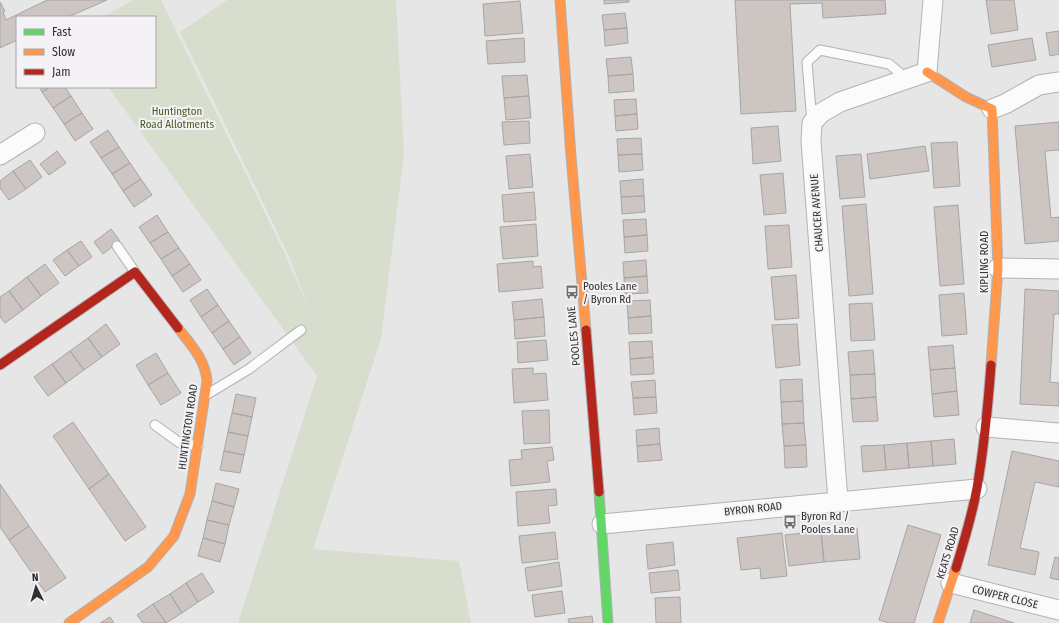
<svg xmlns="http://www.w3.org/2000/svg" width="1059" height="623" font-family="'Fira Sans Condensed',sans-serif">
  <rect width="100%" height="100%" fill="#e7e6e7"/>
  <path fill="#d8decd" d="M 133,0 L 161,0 L 284,252 L 310,311 L 287,252 L 180,32 L 227,0 L 396,0 L 404,154 L 381,339 L 313,549 L 459,561 L 471,623 L 238,623 L 317,376 L 108,87 L 155,87 L 155,17 L 103,17 Z"/>
  <path fill="#cdc5c2" stroke="#a6a5a5" d="M 47,0 L 107,0 L 68,17 L 17,17 L 17,40 L 0,48 L 0,2 L 5,11 L 3,12 L 6,20 Z
    M 604,0 L 629,0 L 629,2 L 604,4 Z
    M 735,0 L 885,0 L 886,14 L 823,18 L 822,3 L 790,4 L 796,111 L 741,114 Z
    M 986,0 L 1014,0 L 1018,30 L 991,34 Z
    M 520,1 L 523,33 L 485,36 L 483,4 Z
    M 625,13 L 627,28 L 604,30 L 602,15 Z
    M 627,28 L 628,43 L 605,46 L 604,30 Z
    M 1059,31 L 1059,54 L 1050,56 L 1046,33 Z
    M 524,38 L 525,62 L 488,64 L 486,41 Z
    M 1032,38 L 1036,60 L 992,67 L 988,45 Z
    M 631,57 L 633,74 L 608,76 L 606,59 Z
    M 633,74 L 634,91 L 609,93 L 608,76 Z
    M 527,75 L 529,96 L 504,98 L 502,76 Z
    M 39,87 L 50,87 L 42,92 Z
    M 50,87 L 65,87 L 71,96 L 53,108 L 42,92 Z
    M 71,96 L 82,113 L 64,124 L 53,108 Z
    M 529,96 L 531,118 L 506,120 L 504,98 Z
    M 636,99 L 637,114 L 615,116 L 614,100 Z
    M 82,113 L 93,129 L 75,141 L 64,124 Z
    M 637,114 L 638,129 L 616,131 L 615,116 Z
    M 529,121 L 530,143 L 504,145 L 502,122 Z
    M 1059,122 L 1059,150 L 1045,151 L 1051,218 L 1059,217 L 1059,241 L 1025,244 L 1015,126 Z
    M 778,126 L 781,161 L 753,164 L 751,128 Z
    M 108,130 L 119,147 L 101,158 L 90,142 Z
    M 641,138 L 642,154 L 618,155 L 617,139 Z
    M 957,142 L 960,186 L 934,188 L 931,143 Z
    M 925,146 L 929,171 L 870,179 L 867,154 Z
    M 119,147 L 130,163 L 112,174 L 101,158 Z
    M 57,151 L 66,163 L 49,175 L 40,164 Z
    M 530,154 L 533,187 L 509,189 L 506,156 Z
    M 642,154 L 643,170 L 619,172 L 618,155 Z
    M 861,154 L 865,197 L 840,199 L 836,156 Z
    M 30,160 L 42,177 L 26,189 L 13,171 Z
    M 130,163 L 141,179 L 123,191 L 112,174 Z
    M 13,171 L 26,189 L 9,200 L 0,188 L 0,181 Z
    M 783,173 L 786,213 L 764,215 L 760,175 Z
    M 141,179 L 152,195 L 134,207 L 123,191 Z
    M 643,179 L 644,196 L 621,197 L 620,181 Z
    M 534,192 L 536,220 L 504,222 L 502,195 Z
    M 644,196 L 645,212 L 622,214 L 621,197 Z
    M 866,204 L 873,294 L 849,296 L 842,206 Z
    M 958,205 L 964,284 L 940,286 L 934,207 Z
    M 157,215 L 168,232 L 150,243 L 139,227 Z
    M 646,219 L 647,235 L 624,237 L 623,220 Z
    M 536,224 L 538,256 L 503,259 L 500,227 Z
    M 789,225 L 792,267 L 768,269 L 765,226 Z
    M 111,229 L 120,241 L 103,254 L 94,242 Z
    M 168,232 L 179,248 L 161,259 L 150,243 Z
    M 647,235 L 648,251 L 625,253 L 624,237 Z
    M 81,241 L 92,257 L 79,266 L 67,250 Z
    M 179,248 L 190,264 L 172,276 L 161,259 Z
    M 67,250 L 79,266 L 65,276 L 53,260 Z
    M 646,260 L 647,276 L 624,278 L 623,262 Z
    M 533,261 L 533,267 L 541,266 L 543,288 L 499,292 L 497,264 Z
    M 45,264 L 59,283 L 41,296 L 27,277 Z
    M 190,264 L 201,280 L 183,292 L 172,276 Z
    M 796,275 L 799,318 L 775,320 L 771,277 Z
    M 647,276 L 648,293 L 625,294 L 624,278 Z
    M 27,277 L 41,296 L 23,310 L 9,291 Z
    M 207,289 L 218,305 L 201,317 L 190,300 Z
    M 1025,289 L 1059,291 L 1059,314 L 1054,314 L 1050,382 L 1059,383 L 1059,406 L 1020,404 Z
    M 9,291 L 23,310 L 5,323 L 0,317 L 0,297 Z
    M 964,293 L 967,334 L 942,336 L 939,295 Z
    M 542,299 L 544,317 L 514,320 L 512,302 Z
    M 650,300 L 651,316 L 628,318 L 627,301 Z
    M 872,303 L 875,340 L 851,341 L 849,304 Z
    M 218,305 L 229,321 L 212,333 L 201,317 Z
    M 651,316 L 652,333 L 629,334 L 628,318 Z
    M 544,317 L 545,336 L 515,339 L 514,320 Z
    M 229,321 L 240,337 L 223,349 L 212,333 Z
    M 106,324 L 120,344 L 102,357 L 88,338 Z
    M 797,324 L 800,365 L 776,368 L 772,325 Z
    M 240,337 L 251,353 L 234,365 L 223,349 Z
    M 88,338 L 102,357 L 84,370 L 70,351 Z
    M 546,340 L 548,360 L 518,363 L 517,342 Z
    M 652,341 L 653,357 L 630,359 L 629,342 Z
    M 953,345 L 955,368 L 930,370 L 928,347 Z
    M 873,350 L 875,374 L 850,375 L 848,352 Z
    M 70,351 L 84,370 L 66,383 L 52,364 Z
    M 156,353 L 168,373 L 148,385 L 136,365 Z
    M 653,357 L 654,374 L 631,375 L 630,359 Z
    M 52,364 L 66,383 L 48,396 L 34,377 Z
    M 533,368 L 533,374 L 546,373 L 548,400 L 514,403 L 512,369 Z
    M 955,368 L 957,391 L 932,394 L 930,370 Z
    M 168,373 L 181,393 L 161,405 L 148,385 Z
    M 875,374 L 876,397 L 851,399 L 850,375 Z
    M 802,379 L 803,401 L 781,402 L 780,380 Z
    M 655,380 L 656,397 L 633,398 L 631,382 Z
    M 957,391 L 959,415 L 934,417 L 932,394 Z
    M 236,394 L 256,398 L 252,417 L 232,413 Z
    M 656,397 L 657,413 L 634,415 L 633,398 Z
    M 876,397 L 878,421 L 853,422 L 851,399 Z
    M 803,401 L 804,423 L 782,424 L 781,402 Z
    M 549,410 L 550,443 L 524,444 L 522,411 Z
    M 232,413 L 252,417 L 248,436 L 228,432 Z
    M 73,422 L 109,474 L 89,489 L 53,436 Z
    M 804,423 L 806,445 L 784,446 L 782,424 Z
    M 659,428 L 660,444 L 637,446 L 636,430 Z
    M 228,432 L 248,436 L 244,455 L 224,451 Z
    M 954,439 L 956,464 L 933,466 L 931,441 Z
    M 931,441 L 933,466 L 909,468 L 907,443 Z
    M 907,443 L 909,468 L 886,470 L 884,445 Z
    M 660,444 L 662,460 L 638,462 L 637,446 Z
    M 806,445 L 807,467 L 785,468 L 784,446 Z
    M 884,445 L 886,470 L 863,472 L 861,446 Z
    M 552,447 L 554,460 L 547,461 L 550,482 L 511,486 L 509,460 L 522,459 L 521,450 Z
    M 224,451 L 244,455 L 240,473 L 220,470 Z
    M 1012,451 L 1059,461 L 1059,487 L 1035,482 L 1020,548 L 1039,552 L 1035,575 L 988,565 Z
    M 109,474 L 146,527 L 125,541 L 89,489 Z
    M 216,483 L 239,489 L 234,507 L 212,501 Z
    M 0,484 L 29,526 L 9,540 L 0,527 Z
    M 556,489 L 557,505 L 548,506 L 550,523 L 518,526 L 516,492 Z
    M 212,501 L 234,507 L 229,525 L 207,520 Z
    M 207,520 L 229,525 L 225,544 L 203,538 Z
    M 908,525 L 941,535 L 914,623 L 889,623 L 879,620 Z
    M 29,526 L 66,578 L 45,592 L 9,540 Z
    M 857,528 L 860,559 L 824,562 L 821,531 Z
    M 821,531 L 824,562 L 789,566 L 785,535 Z
    M 555,532 L 558,559 L 522,563 L 519,536 Z
    M 782,533 L 787,576 L 761,579 L 760,568 L 741,570 L 737,538 Z
    M 203,538 L 225,544 L 220,562 L 198,556 Z
    M 673,542 L 675,565 L 648,569 L 646,545 Z
    M 1055,557 L 1059,558 L 1059,580 L 1050,578 Z
    M 559,562 L 562,586 L 528,591 L 525,568 Z
    M 678,570 L 680,590 L 651,593 L 649,573 Z
    M 202,573 L 214,592 L 198,602 L 186,583 Z
    M 186,583 L 198,602 L 182,613 L 170,594 Z
    M 562,591 L 565,613 L 535,617 L 532,595 Z
    M 170,594 L 182,613 L 166,623 L 153,604 Z
    M 680,597 L 681,623 L 656,623 L 655,598 Z
    M 153,604 L 166,623 L 143,623 L 137,615 Z
    M 974,610 L 1014,623 L 970,623 Z
    M 592,616 L 593,623 L 569,623 L 568,619 Z
    M 110,617 L 114,623 L 100,623 Z"/>
  <g fill="none" stroke-linecap="round" stroke-linejoin="round">
    <g stroke="#b2b1b3" stroke-width="11">
      <path id="lane" d="M 812,122 L 807,62 L 820,50 L 889,64 L 907,79
        M 117,246 L 135,272
        M 206,395 L 249,369 L 301,330
        M 155,425 L 180,443 L 198,446"/>
    </g>
    <g stroke="#b2b1b3" stroke-width="21">
      <path id="street" d="M 992,109 L 1005,104 L 1039,85 L 1059,82
        M 0,155 L 35,133
        M 998,268 L 1059,269
        M 986,427 L 1059,433
        M 838,501 L 811,141 L 812,123 L 821,113 L 840,102 L 927,72 L 933,0
        M 602,524 L 977,489
        M 951,583 L 1059,610"/>
    </g>
    <g stroke="#b2b1b3" stroke-width="11">
      <path id="fast" d="M 599,492 L 608,623"/>
    </g>
    <g stroke="#b2b1b3" stroke-width="11">
      <path id="slow" d="M 560,0 L 571,156 L 586,330
        M 927,72 L 966,97 L 992,109 L 998,268 L 991,365
        M 69,623 L 148,567 L 174,536 L 190,494 L 207,381 C 205,359 191,345 178,328
        M 938,623 L 956,568"/>
    </g>
    <g stroke="#b2b1b3" stroke-width="11">
      <path id="jam" d="M 586,330 L 599,492
        M 0,365 L 135,272 L 178,328
        M 956,568 C 964,542 972,515 977,488 C 984,447 988,406 991,365"/>
    </g>
    <use href="#lane" stroke="#fbfbfb" stroke-width="9"/>
    <use href="#street" stroke="#fbfbfb" stroke-width="19"/>
    <use href="#fast" stroke="#63d668" stroke-width="9"/>
    <use href="#slow" stroke="#ff974d" stroke-width="9"/>
    <use href="#jam" stroke="#b3261e" stroke-width="9"/>
  </g>
  <defs>
    <g id="bus-bare" transform="scale(1.08)"><path d="M-5-6H5V4H4V6H2V4H-2V6H-4V4H-5ZM-3.5-4V0h7V-4ZM-3.5 1.2v1.5H-2V1.2ZM2 1.2v1.5H3.5V1.2Z" fill="#706e70" stroke="#f5f2f6" stroke-width="2.5" paint-order="stroke"/></g>
  </defs>
  <g fill-rule="evenodd">
    <use href="#bus-bare" x="572" y="292"/>
    <use href="#bus-bare" x="790" y="522"/>
  </g>
  <g text-anchor="middle" dominant-baseline="central" stroke-width="4" stroke-linejoin="round" paint-order="stroke">
    <g font-size="11" fill="#495b25" stroke="#f5f2f6">
      <text x="177" y="111">Huntington<tspan x="177" dy="13">Road Allotments</tspan></text>
    </g>
    <g font-size="11" fill="#302e30" stroke="#f5f2f6">
      <text transform="translate(817 213) rotate(-94)">CHAUCER AVENUE</text>
      <text transform="translate(984 262) rotate(-90)">KIPLING ROAD</text>
      <text transform="translate(574 336) rotate(-95)">POOLES LANE</text>
      <text transform="translate(188 427) rotate(-82)">HUNTINGTON ROAD</text>
      <text transform="translate(753 509) rotate(-6)">BYRON ROAD</text>
      <text transform="translate(948 553) rotate(-73)">KEATS ROAD</text>
      <text transform="translate(1005 597) rotate(14)">COWPER CLOSE</text>
    </g>
    <g font-size="11" fill="#302e30" stroke="#f5f2f6" text-anchor="start">
      <text x="583" y="286">Pooles Lane<tspan x="583" dy="13">/ Byron Rd</tspan></text>
      <text x="801" y="516">Byron Rd /<tspan x="801" dy="13">Pooles Lane</tspan></text>
    </g>
  </g>
  <rect x="16" y="16" width="140" height="72" fill="#f5f2f6" stroke="#a6a4a7"/>
  <rect x="24" y="29" width="20" height="6" fill="#63d668" stroke="#a6a4a7"/>
  <text x="52" y="36" font-size="12" fill="#302e30">Fast</text>
  <rect x="24" y="49" width="20" height="6" fill="#ff974d" stroke="#a6a4a7"/>
  <text x="52" y="56" font-size="12" fill="#302e30">Slow</text>
  <rect x="24" y="69" width="20" height="6" fill="#b3261e" stroke="#a6a4a7"/>
  <text x="52" y="76" font-size="12" fill="#302e30">Jam</text>
  <g transform="translate(36 587) rotate(355)" stroke="#f5f2f6" stroke-width="3" paint-order="stroke">
  <path d="M0-3L7 15L0 10L-7 15Z" fill="#302e30"/>
  <text y="-6" font-size="11" font-weight="bold" text-anchor="middle" fill="#302e30">N</text>
  </g>
</svg>
